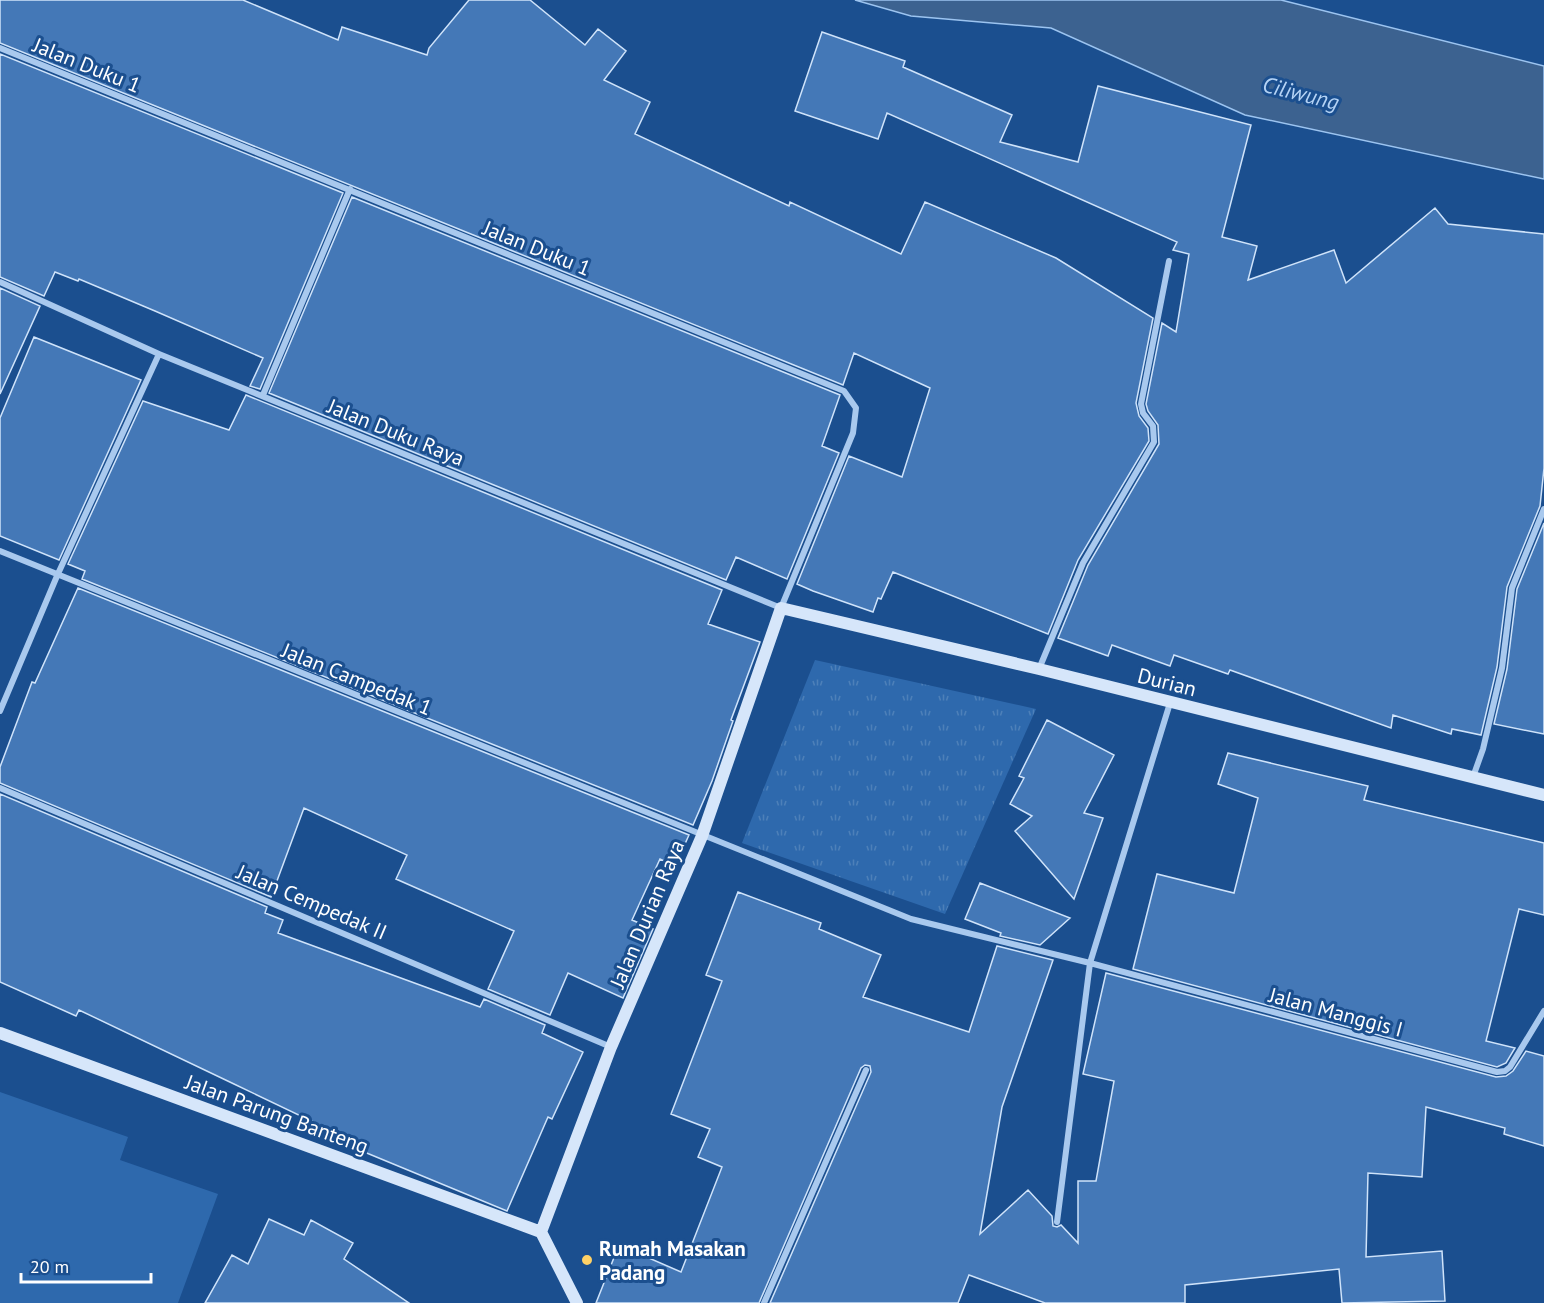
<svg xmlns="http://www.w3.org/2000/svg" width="1544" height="1303" font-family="'PT Sans',sans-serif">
  <defs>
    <pattern id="park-tufts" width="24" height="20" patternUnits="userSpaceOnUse" patternTransform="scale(1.5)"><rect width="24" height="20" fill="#2e69ad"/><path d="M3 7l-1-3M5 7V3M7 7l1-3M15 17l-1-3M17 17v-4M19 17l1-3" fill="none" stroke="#4d80b9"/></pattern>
  </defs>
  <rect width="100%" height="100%" fill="#1b4f8f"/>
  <path fill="#2e69ad" d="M 0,1092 L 128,1137 L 120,1160 L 218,1194 L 178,1303 L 0,1303 Z"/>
  <path fill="url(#park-tufts)" d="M 815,660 L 1036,709 L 945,914 L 742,843 Z"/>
  <path fill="#3c6290" stroke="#9cc4f0" stroke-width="1.5" d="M 855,0 L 1281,0 L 1544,66 L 1544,179 L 1245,115 L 1051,28 L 911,16 Z"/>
  <path fill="#4478b7" stroke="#cfe3fa" stroke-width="1.5" d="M 0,0 L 243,0 L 338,40 L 342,27 L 427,55 L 429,48 L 469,0 L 530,0 L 585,45 L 598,29 L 626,51 L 604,80 L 650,102 L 635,134 L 789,206 L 790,202 L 901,254 L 925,202 L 1056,258 L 1153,318 L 1136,403 L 1139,416 L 1148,428 L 1149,441 L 1078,560 L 1048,634 L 893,572 L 881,599 L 878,598 L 873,612 L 813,591 L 797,584 L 849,456 L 902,477 L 930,388 L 854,353 L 843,385 L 0,43 Z
    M 822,32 L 905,61 L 903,67 L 1012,115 L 1000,142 L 1078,162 L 1098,86 L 1251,125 L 1222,237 L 1257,246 L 1248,280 L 1334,250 L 1346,283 L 1435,208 L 1448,224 L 1544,234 L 1544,468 L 1540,506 L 1507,587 L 1497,667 L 1481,735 L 1452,729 L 1451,734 L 1393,715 L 1391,728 L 1230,670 L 1228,674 L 1174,655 L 1170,666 L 1112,645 L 1108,656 L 1058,638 L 1088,565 L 1159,444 L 1158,425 L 1148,411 L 1146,404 L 1162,323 L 1176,332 L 1189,254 L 1173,250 L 1177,242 L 887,113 L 878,139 L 795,111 Z
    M 0,54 L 343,193 L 260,389 L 250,386 L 263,358 L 155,311 L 79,279 L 78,281 L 55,272 L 44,296 L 0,277 Z
    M 352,197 L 840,395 L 822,446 L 839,453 L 787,579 L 736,557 L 726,580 L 269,393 Z
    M 0,288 L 40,306 L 0,394 Z
    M 34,337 L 141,380 L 59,560 L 0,536 L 0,418 Z
    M 246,395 L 722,590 L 708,624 L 760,642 L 731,720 L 733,721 L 712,781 L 693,825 L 82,579 L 85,571 L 68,564 L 143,401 L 229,430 Z
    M 1544,523 L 1544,734 L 1494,724 L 1507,669 L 1517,589 Z
    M 78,588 L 689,835 L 675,866 L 660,859 L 632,920 L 653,929 L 623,998 L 568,973 L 550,1015 L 488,989 L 514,931 L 396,879 L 407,855 L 304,808 L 271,897 L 0,783 L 0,767 L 32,682 L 35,683 Z
    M 1047,720 L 1114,755 L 1084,813 L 1103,818 L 1074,899 L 1015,831 L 1032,816 L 1010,804 L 1024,778 L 1019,776 Z
    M 1228,753 L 1368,786 L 1364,800 L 1544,843 L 1544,915 L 1519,909 L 1486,1041 L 1515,1048 L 1506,1063 L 1497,1067 L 1133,969 L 1157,874 L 1234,893 L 1258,798 L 1218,784 Z
    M 0,794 L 267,907 L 265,913 L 283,920 L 278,933 L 480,1007 L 484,999 L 545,1025 L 542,1033 L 583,1052 L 552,1119 L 548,1117 L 507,1211 L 357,1149 L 355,1152 L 320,1136 L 324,1127 L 234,1084 L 79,1010 L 76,1016 L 0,982 Z
    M 980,883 L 1070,918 L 1040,945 L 1000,936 L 1001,933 L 965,919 Z
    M 738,892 L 821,923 L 819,929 L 881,955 L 863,997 L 969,1032 L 997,946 L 1053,960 L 1002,1107 L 980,1234 L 1028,1190 L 1052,1216 L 1053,1226 L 1057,1227 L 1061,1225 L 1078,1243 L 1078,1181 L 1096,1181 L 1114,1081 L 1083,1074 L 1106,973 L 1496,1077 L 1506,1076 L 1513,1071 L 1526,1051 L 1544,1056 L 1544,1146 L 1504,1134 L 1505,1128 L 1426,1107 L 1422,1177 L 1368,1173 L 1366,1257 L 1442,1251 L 1445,1301 L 1342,1303 L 1339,1269 L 1185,1285 L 1185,1303 L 1045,1303 L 969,1275 L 958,1303 L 770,1303 L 871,1072 L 870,1066 L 865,1065 L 861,1068 L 759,1303 L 596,1303 L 619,1245 L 681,1272 L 722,1167 L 698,1157 L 710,1129 L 671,1114 L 722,981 L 706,975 Z
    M 269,1219 L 304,1235 L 311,1220 L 353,1243 L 344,1259 L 409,1303 L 205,1303 L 232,1255 L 248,1264 Z"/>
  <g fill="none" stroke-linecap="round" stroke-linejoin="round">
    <path stroke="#a9c9ee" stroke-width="6" d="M 0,48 L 844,391 L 856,408 L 853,433 L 781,608 L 159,354 L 0,282
      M 263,395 L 350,189
      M 0,551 L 911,919 L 1090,963 L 1497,1072 L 1505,1071 L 1510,1067 L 1544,1011
      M 1039,669 L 1083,563 L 1154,442 L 1153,426 L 1143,413 L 1141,404 L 1169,261
      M 0,711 L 57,576 L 159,354
      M 1473,777 L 1483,749 L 1502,668 L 1512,588 L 1544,509
      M 0,788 L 611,1047
      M 1057,1222 L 1090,963 L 1170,703
      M 764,1303 L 866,1070"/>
    <path stroke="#d6e6fa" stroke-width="12" d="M 0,1033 L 541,1232
      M 541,1232 L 611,1047 L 702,836 L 781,608 L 1039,669 L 1544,795
      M 541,1232 L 577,1303"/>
  </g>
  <circle fill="#ffd166" stroke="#1b4f8f" stroke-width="2" cx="587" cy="1260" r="6"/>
  <g text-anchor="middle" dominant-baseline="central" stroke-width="6" stroke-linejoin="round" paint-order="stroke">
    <g font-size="21" fill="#fff" stroke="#1b4f8f">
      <text transform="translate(87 65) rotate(22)">Jalan Duku 1</text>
      <text transform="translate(537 248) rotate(22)">Jalan Duku 1</text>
      <text transform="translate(396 432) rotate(22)">Jalan Duku Raya</text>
      <text transform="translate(357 679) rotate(22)">Jalan Campedak 1</text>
      <text transform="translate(1167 682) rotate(14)">Durian</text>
      <text transform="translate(312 902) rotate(23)">Jalan Cempedak II</text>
      <text transform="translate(647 914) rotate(-67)">Jalan Durian Raya</text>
      <text transform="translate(1336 1012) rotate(15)">Jalan Manggis I</text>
      <text transform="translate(277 1114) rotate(20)">Jalan Parung Banteng</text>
    </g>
    <g font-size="21" font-weight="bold" fill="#fff" stroke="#1b4f8f" text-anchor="start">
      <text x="599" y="1248">Rumah Masakan<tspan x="599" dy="24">Padang</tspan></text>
    </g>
    <g font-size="22" font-style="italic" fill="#b5d3f5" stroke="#1b4f8f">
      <text transform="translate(1301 93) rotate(14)">Ciliwung</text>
    </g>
  </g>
  <path d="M21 1273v9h130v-9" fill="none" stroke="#ffffff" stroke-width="3"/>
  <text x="30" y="1273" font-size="18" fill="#ffffff" stroke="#1b4f8f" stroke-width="4.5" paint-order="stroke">20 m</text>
</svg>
